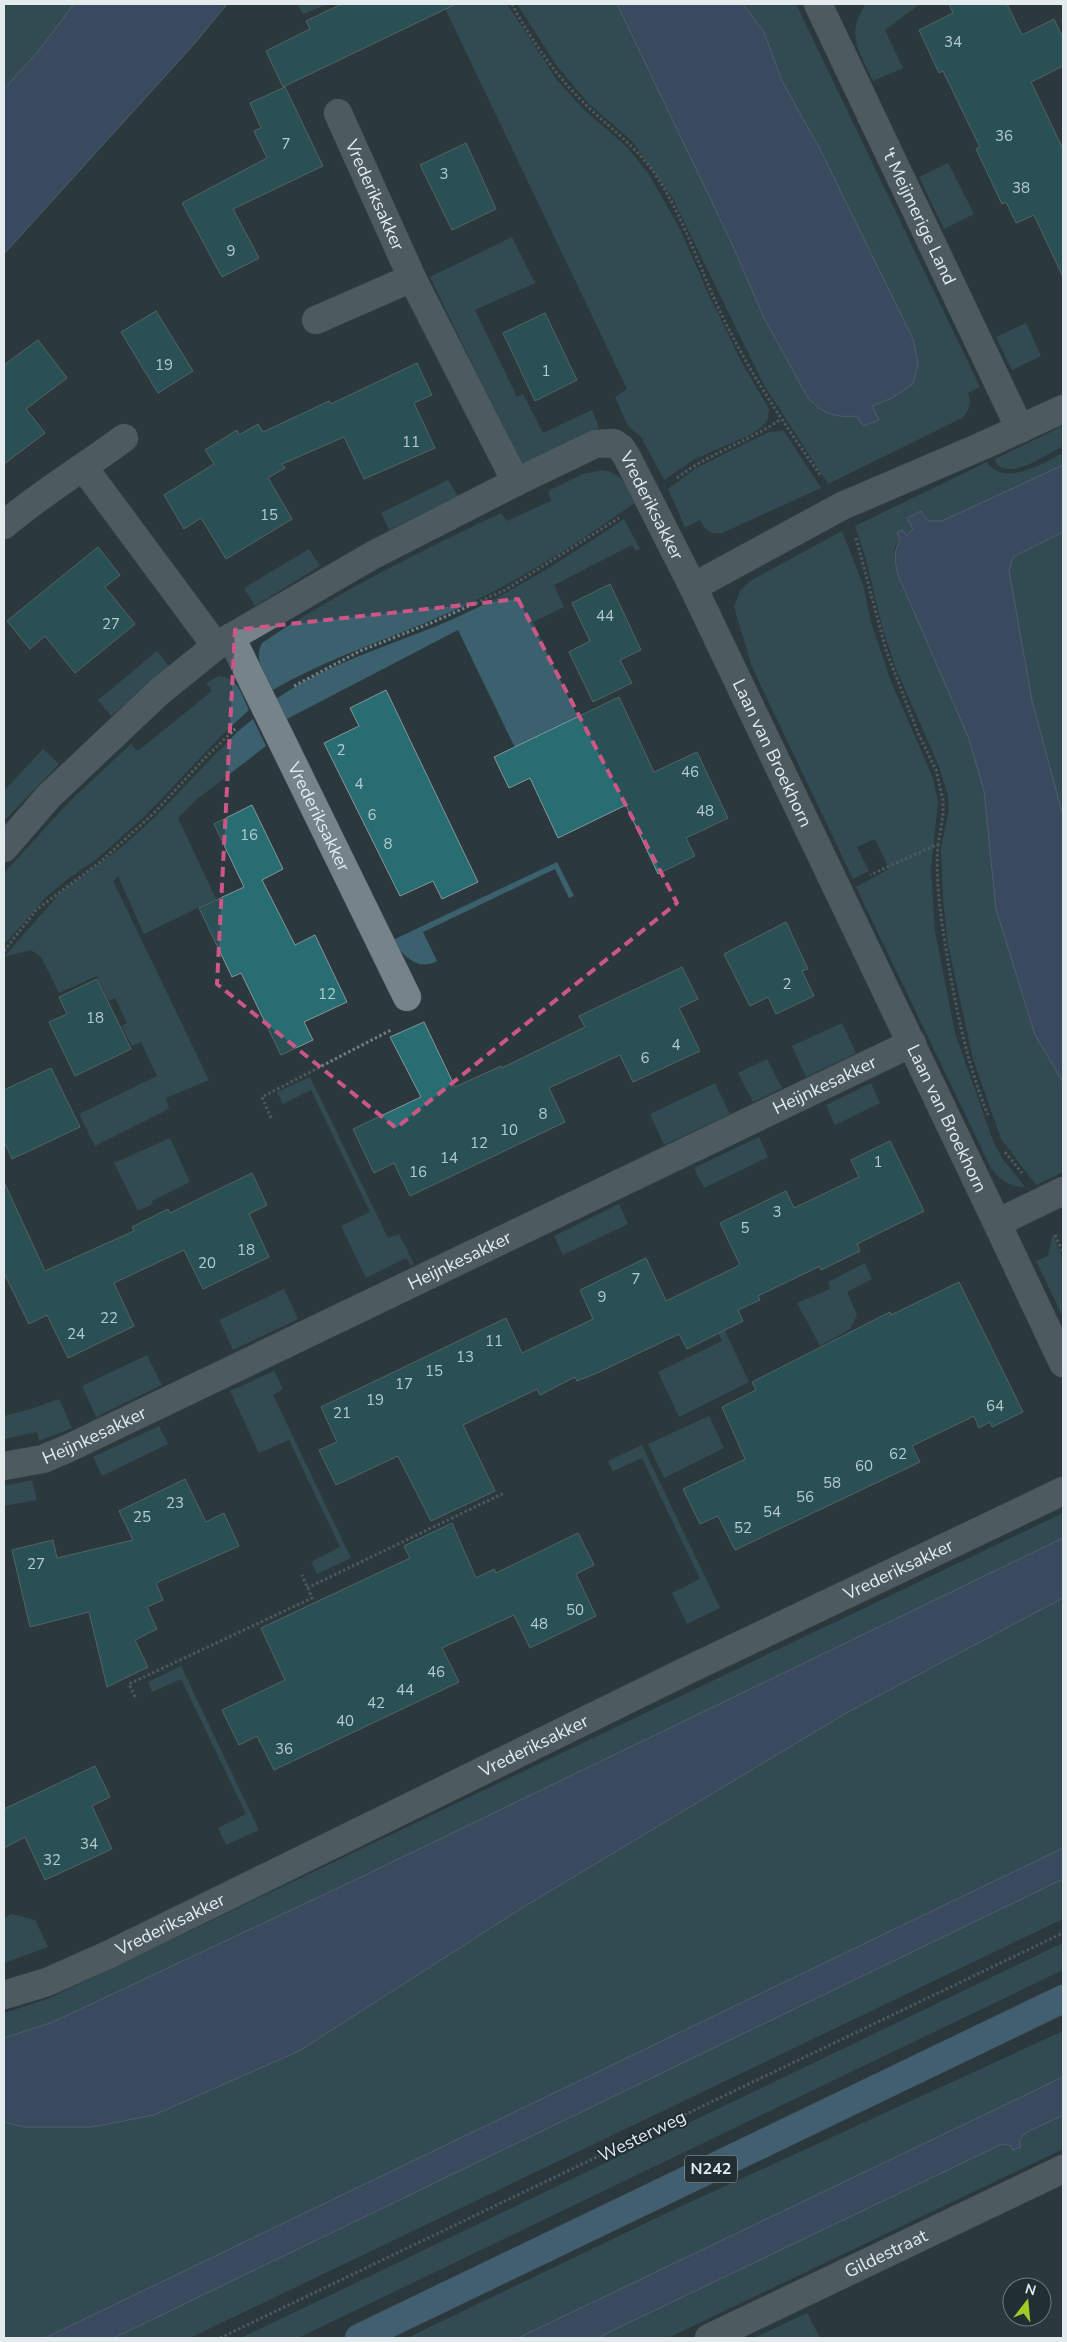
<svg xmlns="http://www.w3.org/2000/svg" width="1067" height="2342" font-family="'Nunito Sans',sans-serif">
  <rect width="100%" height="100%" fill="#2b383d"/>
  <path fill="#3b616e" d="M 4,4 L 74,4 L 40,49 L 4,89 Z
    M 297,4 L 328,4 L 303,14 Z
    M 443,4 L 507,4 L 557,80 L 584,110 L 626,146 L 648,173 L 679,227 L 707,291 L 741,361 L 769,409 L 768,419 L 764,425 L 750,435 L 695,459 L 664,480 L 641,437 L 628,426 L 615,397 L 627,389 Z
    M 517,4 L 617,4 L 732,244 L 764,318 L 808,398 C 821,411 838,418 857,416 L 863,426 L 878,420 L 872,406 L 892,398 L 913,384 L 918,362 L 913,339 L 820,149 L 782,81 L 764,32 L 743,4 L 796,4 L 980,387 L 968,393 C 972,403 969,411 962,418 L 828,484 L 764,385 L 672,197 L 632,141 L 589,104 L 557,66 Z
    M 866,4 L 920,4 L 885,30 L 903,68 L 873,81 C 859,51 845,34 866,4 Z
    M 948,163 L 974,214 L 944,229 L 919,177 Z
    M 512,237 L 535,283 L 475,310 L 517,397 L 523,394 L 543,433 L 592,410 L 599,428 L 529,463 L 520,462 L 430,277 Z
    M 1026,323 L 1041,356 L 1012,370 L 996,337 Z
    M 1063,426 L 1063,446 C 1045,455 1016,478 997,465 L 995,459 Z
    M 784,431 L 821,488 L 722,533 C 711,535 705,530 700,520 L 685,527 L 668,489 L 696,468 L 769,432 Z
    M 1063,453 L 1063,465 L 942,521 L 928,521 L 921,511 L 907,518 L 913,529 C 909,533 903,535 900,539 C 890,548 896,565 898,575 L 969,739 L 984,791 L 996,909 L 1035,1035 L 1063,1082 L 1063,1172 L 1036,1185 L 1001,1139 L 973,1059 L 948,945 L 943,900 L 941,848 L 949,810 L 948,795 L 938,764 L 896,669 L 882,626 L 866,560 L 855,526 L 987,462 C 1005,488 1042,463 1063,453 Z
    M 602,470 C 621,473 628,486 636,502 C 576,544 514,585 446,614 C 387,640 330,657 273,690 C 265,675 253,660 262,643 C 338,592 419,552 501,513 L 507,521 L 551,501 L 548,491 L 583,474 Z
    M 448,480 L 458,496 L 389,530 L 381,513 Z
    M 624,519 L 640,549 L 635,550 L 632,545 L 554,585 L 564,607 L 533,622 L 584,730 L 533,785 L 458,630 L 287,719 L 276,699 C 328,663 389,646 446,622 C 510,595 567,557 624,519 Z
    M 842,531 L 863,585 L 871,622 L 890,679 L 933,778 L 938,803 L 931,867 L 935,931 L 955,1033 L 993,1141 L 1002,1158 L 1025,1187 C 1010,1187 999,1180 991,1168 L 856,887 L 889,869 L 875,839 L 857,847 L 869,871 L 853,879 L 752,667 L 734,607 L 740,591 L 750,581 Z
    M 1063,532 L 1063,816 L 1032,701 L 1009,570 L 1013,557 Z
    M 309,549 L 320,566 L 255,606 L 244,588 Z
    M 157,651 L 170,667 L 111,716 L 98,700 Z
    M 219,676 C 238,677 242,695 249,710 L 222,735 L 145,816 L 98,858 L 69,878 L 46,897 L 4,945 L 4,873 L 70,801 L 131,744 L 138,751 L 212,691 L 206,683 Z
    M 253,719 L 266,746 L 196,800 L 178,818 L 216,899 L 144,934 L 118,876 L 113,881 L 209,1080 L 166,1098 L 169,1109 L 95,1146 L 79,1114 L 157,1076 L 141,1042 L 132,1046 L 121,1026 L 127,1023 L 115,998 L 109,1001 L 97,976 L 59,993 L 41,957 L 31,950 L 4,957 L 60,893 L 123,846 L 156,816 L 237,732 Z
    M 43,749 L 59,764 L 6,819 L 4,817 L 4,791 Z
    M 557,862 L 574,896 L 569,898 L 555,869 L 423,932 L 437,961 C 418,972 402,955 393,940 Z
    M 842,1023 L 856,1053 L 806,1077 L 792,1046 Z
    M 767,1059 L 782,1088 L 753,1102 L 738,1073 Z
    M 310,1077 L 388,1238 L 399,1234 L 414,1264 L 411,1266 L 406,1258 L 366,1278 L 341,1226 L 370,1212 L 311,1090 L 283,1104 L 277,1092 Z
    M 715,1083 L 730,1114 L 664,1145 L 650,1114 Z
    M 871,1083 L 880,1103 L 835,1125 L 826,1105 Z
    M 759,1137 L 768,1157 L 704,1188 L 694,1168 Z
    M 170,1138 L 190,1182 L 152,1201 L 153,1204 L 138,1211 L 114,1163 Z
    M 619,1204 L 628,1224 L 563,1255 L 554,1236 Z
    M 1053,1234 L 1063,1259 L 1063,1317 L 1036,1261 L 1048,1256 Z
    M 865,1263 L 872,1279 L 847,1292 L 857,1315 L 850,1329 L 820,1346 L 797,1303 L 830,1289 L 828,1282 Z
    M 703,1285 L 749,1382 L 679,1417 L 658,1372 L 722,1341 L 697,1288 Z
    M 284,1289 L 298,1319 L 233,1350 L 219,1320 Z
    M 147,1355 L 162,1385 L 96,1417 L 82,1386 Z
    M 274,1371 L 283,1389 L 273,1395 L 351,1558 L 317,1574 L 311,1562 L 340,1547 L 289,1440 L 259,1453 L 230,1391 Z
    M 59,1399 L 72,1428 L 39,1441 L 37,1432 L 4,1439 L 4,1416 L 31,1409 Z
    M 709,1416 L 724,1448 L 664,1478 L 648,1444 Z
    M 159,1426 L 168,1444 L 102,1476 L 93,1457 Z
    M 642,1445 L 720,1608 L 687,1624 L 672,1593 L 700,1579 L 642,1458 L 613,1471 L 608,1461 Z
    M 32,1480 L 37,1500 L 4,1506 L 4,1486 Z
    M 1063,1513 L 1063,1538 L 355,1880 L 53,2022 L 4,2038 L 4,2013 L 50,1998 Z
    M 1063,1598 L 1063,1848 L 45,2338 L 4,2338 L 4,2122 L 24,2127 L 92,2127 L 154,2115 L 299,2051 L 522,1908 L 848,1712 Z
    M 181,1666 L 259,1830 L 226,1845 L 218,1828 L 246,1814 L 181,1679 L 152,1692 L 148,1682 Z
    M 1063,1879 L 1063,1919 L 190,2338 L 114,2338 Z
    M 12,1914 L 35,1920 L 48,1947 L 4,1963 L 4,1918 Z
    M 1063,1943 L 1063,1970 L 298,2338 L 241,2338 Z
    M 1063,2031 L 1063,2077 L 518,2338 L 407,2338 L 673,2210 Z
    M 1063,2115 L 1063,2149 L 668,2338 L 597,2338 L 1002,2144 L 1020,2147 L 1019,2141 L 1025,2133 Z
    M 807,2313 L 820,2338 L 754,2338 Z"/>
  <path fill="#4a6187" stroke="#788aa6" d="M 74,4 L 227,4 L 195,43 L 4,254 L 4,89 L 40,49 Z
    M 617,4 L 743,4 L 764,32 L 782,81 L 820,149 L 913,339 L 918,363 L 913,384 L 892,398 L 872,406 L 879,420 L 863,426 L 857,416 C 836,418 823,414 808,398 L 764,318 L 732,244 Z
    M 1063,465 L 1063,532 L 1013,557 L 1009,570 L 1032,701 L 1063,816 L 1063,1082 L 1035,1035 L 996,909 L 984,791 L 969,739 L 898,575 C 895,562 893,552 900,539 L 897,533 L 902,530 L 907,535 L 913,529 L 907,518 L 921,511 L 928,521 L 942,521 Z
    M 1063,1538 L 1063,1598 L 848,1712 L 522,1908 L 299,2051 L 154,2115 L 92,2127 L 24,2127 L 4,2122 L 4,2038 L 53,2022 L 355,1880 Z
    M 1063,1848 L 1063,1879 L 114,2338 L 45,2338 Z
    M 1063,2077 L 1063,2115 L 1025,2133 L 1019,2141 L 1021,2147 L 1013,2150 L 1011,2146 L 1002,2144 L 597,2338 L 518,2338 Z"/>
  <path fill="#276d71" stroke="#869798" d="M 342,4 L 456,4 L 283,87 L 266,51 L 310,29 L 306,21 Z
    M 949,4 L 1007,4 L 1022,35 L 1054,19 L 1063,38 L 1063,66 L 1031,82 L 1063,149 L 1063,277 L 1034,215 L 1016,223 L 1006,202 L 1002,204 L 976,149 L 980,147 L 943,71 L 939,73 L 919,30 L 953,13 Z
    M 285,87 L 323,166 L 233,209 L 259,258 L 222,277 L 182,203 L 267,158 L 254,131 L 261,128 L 250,103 Z
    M 466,143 L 496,209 L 452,230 L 420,165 Z
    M 156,311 L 193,371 L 158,393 L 121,332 Z
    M 545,313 L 577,380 L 535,401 L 503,333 Z
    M 38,340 L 67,378 L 26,409 L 45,433 L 4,464 L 4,365 Z
    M 417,363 L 432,395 L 414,403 L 435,448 L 364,479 L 344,437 L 282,464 L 285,468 L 268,478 L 292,519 L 226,559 L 201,518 L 184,529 L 164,495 L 214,464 L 205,450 L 237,430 L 239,435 L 258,424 L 263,432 L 329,401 L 331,404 Z
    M 98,547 L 120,575 L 105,587 L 135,624 L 75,673 L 45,636 L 30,649 L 7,621 Z
    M 610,584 L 641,650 L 620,660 L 632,683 L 593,702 L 569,652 L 590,641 L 572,603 Z
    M 386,690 L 478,882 L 442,899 L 433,881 L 400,896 L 324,743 L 359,726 L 350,708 Z
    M 619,697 L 654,772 L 697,752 L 728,818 L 686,838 L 695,856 L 658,874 L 626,805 L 558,838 L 530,778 L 509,788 L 494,757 Z
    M 252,805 L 283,869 L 262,880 L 295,945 L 315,935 L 347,1002 L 304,1022 L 313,1040 L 281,1055 L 241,973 L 232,977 L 199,908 L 244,887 L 214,824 Z
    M 786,922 L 808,969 L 802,971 L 814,996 L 776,1014 L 768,997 L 750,1006 L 724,954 Z
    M 682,967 L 698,999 L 679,1008 L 700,1051 L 633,1082 L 620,1055 L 549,1088 L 565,1122 L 410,1196 L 394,1163 L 374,1173 L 353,1129 L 421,1097 L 390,1037 L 424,1022 L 455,1087 L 501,1066 L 502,1068 L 585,1027 L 579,1016 Z
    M 97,979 L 131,1049 L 75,1076 L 49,1022 L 67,1014 L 59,997 Z
    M 51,1068 L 80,1127 L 12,1159 L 4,1141 L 4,1090 Z
    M 890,1141 L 924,1211 L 857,1244 L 860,1251 L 821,1270 L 820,1266 L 758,1296 L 760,1300 L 738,1310 L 743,1321 L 687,1349 L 679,1334 L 597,1373 L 577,1381 L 575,1377 L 540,1395 L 537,1389 L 463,1425 L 495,1491 L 431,1521 L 398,1456 L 336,1485 L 319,1450 L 337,1442 L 321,1407 L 506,1318 L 522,1353 L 593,1319 L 580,1290 L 646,1258 L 666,1301 L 740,1265 L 720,1223 L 786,1191 L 794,1208 L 859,1177 L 851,1160 Z
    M 252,1173 L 267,1205 L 249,1214 L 269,1257 L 203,1289 L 184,1250 L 114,1283 L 134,1326 L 68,1358 L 47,1315 L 29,1324 L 4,1273 L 4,1182 L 45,1271 L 134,1231 L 132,1227 L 168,1209 L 170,1213 Z
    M 959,1282 L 1023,1412 L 992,1427 L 990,1422 L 979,1428 L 974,1416 L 912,1446 L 920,1462 L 735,1550 L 718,1516 L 700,1524 L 683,1489 L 745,1459 L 722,1407 L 756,1390 L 752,1382 L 890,1312 L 891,1315 Z
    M 185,1479 L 206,1522 L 224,1513 L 239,1546 L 156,1583 L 163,1600 L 147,1607 L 157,1629 L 135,1640 L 148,1667 L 107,1687 L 89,1612 L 30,1627 L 12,1550 L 53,1540 L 57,1558 L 133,1540 L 119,1511 Z
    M 452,1523 L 476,1578 L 494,1569 L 496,1573 L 578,1533 L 594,1565 L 576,1574 L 596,1616 L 530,1648 L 514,1615 L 442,1648 L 459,1682 L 274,1770 L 257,1736 L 239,1745 L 222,1710 L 285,1680 L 261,1628 L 410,1558 L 404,1546 Z
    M 95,1766 L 110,1797 L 92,1806 L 112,1849 L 45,1880 L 25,1837 L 4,1848 L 4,1809 Z"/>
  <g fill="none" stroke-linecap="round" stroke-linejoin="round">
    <g stroke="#495459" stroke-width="29">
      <g id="minor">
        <path id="s1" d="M 818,4 L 1020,429"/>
        <path id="s2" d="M 338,113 L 412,278 L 516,482"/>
        <path d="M 316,320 L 412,278"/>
        <path id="s3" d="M 1063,409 L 982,446 L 842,506 L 693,587 L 997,1223 L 1063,1191"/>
        <path d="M 84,468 L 216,646"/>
        <path d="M 4,525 C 41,493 84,468 124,438"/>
        <path id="s4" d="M 231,637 L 407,997"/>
        <path id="s5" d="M 4,848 L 49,796 L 159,692 L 216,646 L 373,555 L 516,482 L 595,444 L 614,443 L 621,448 L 627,457 L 693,587"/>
        <path d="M 997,1223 L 1063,1363"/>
        <path id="s6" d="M 4,1466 L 43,1459 L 69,1448 L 912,1043"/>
        <path id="s7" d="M 4,1995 L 47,1982 L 110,1954 L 688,1670 L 1063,1491"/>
        <path id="s8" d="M 709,2338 L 1063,2169"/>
      </g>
    </g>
    <g stroke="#495459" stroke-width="29">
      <path id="primary" d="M 359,2338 L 1063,1999"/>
    </g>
    <path stroke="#737e82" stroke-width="3" stroke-dasharray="2.5 2.5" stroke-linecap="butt" d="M 512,4 C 530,39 555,74 583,102 C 607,126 635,145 655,174 C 682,214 697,261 717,305 C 745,366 782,421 821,476
      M 677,478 C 709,453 748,442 781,419
      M 856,538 L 886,650 L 918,733 L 936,770 L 943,800 L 943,816 L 938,844 L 870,875
      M 294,686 L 360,651 L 431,623 L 505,590 L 619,518
      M 938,844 C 935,882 941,918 947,955 C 956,1009 967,1064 988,1115
      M 4,951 L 36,910 L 99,863 L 154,813 L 205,758 L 235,729
      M 271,1118 L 262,1097 L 391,1030
      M 1005,1152 L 1022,1173
      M 1055,1235 L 1063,1252
      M 307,1588 L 504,1493
      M 135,1697 L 129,1684 L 312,1598 L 302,1575
      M 220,2338 L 1063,1933"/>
    <use href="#minor" stroke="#75848a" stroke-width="28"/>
    <use href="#primary" stroke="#5c8eaf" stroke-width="28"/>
  </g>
  <path d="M0 0H1067V2342H0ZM 518,599 L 677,903 L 396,1128 L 217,984 L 235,630 Z" fill="#2b383d" fill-opacity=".55" fill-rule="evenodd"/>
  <path fill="none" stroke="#cc5787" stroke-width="4" stroke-dasharray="10 6" stroke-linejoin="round" d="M 518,599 L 677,903 L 396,1128 L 217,984 L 235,630 Z"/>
  <g text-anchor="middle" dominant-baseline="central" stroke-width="4" stroke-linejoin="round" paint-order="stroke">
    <g font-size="15" fill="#b4cccf">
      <text x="953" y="42">34</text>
      <text x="1004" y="136">36</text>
      <text x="286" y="144">7</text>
      <text x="444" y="174">3</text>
      <text x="1021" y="188">38</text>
      <text x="231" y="251">9</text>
      <text x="164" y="365">19</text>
      <text x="546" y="371">1</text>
      <text x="411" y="442">11</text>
      <text x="269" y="515">15</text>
      <text x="605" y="616">44</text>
      <text x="111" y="624">27</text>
      <text x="341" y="750">2</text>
      <text x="690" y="772">46</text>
      <text x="359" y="784">4</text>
      <text x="705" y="811">48</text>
      <text x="372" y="815">6</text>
      <text x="249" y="835">16</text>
      <text x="388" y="844">8</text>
      <text x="787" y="984">2</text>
      <text x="327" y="994">12</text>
      <text x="95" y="1018">18</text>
      <text x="676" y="1045">4</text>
      <text x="645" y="1058">6</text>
      <text x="543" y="1114">8</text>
      <text x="509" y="1130">10</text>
      <text x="479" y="1143">12</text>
      <text x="449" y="1158">14</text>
      <text x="878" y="1162">1</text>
      <text x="418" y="1172">16</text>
      <text x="777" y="1212">3</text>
      <text x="745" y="1228">5</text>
      <text x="246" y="1250">18</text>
      <text x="207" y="1263">20</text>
      <text x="636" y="1279">7</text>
      <text x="602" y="1297">9</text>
      <text x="109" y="1318">22</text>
      <text x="76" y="1334">24</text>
      <text x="494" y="1341">11</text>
      <text x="465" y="1357">13</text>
      <text x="434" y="1371">15</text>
      <text x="404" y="1384">17</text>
      <text x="375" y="1400">19</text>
      <text x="995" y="1406">64</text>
      <text x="342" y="1413">21</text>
      <text x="898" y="1454">62</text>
      <text x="864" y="1466">60</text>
      <text x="832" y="1483">58</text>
      <text x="805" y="1497">56</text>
      <text x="175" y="1503">23</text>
      <text x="772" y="1512">54</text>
      <text x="142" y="1517">25</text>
      <text x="743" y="1528">52</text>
      <text x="36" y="1564">27</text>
      <text x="575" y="1610">50</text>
      <text x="539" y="1624">48</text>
      <text x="436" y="1672">46</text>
      <text x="405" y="1690">44</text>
      <text x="376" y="1703">42</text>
      <text x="345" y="1721">40</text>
      <text x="284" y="1749">36</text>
      <text x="89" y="1844">34</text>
      <text x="52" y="1860">32</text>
    </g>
    <rect fill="#212e33" stroke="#a9b2b6" stroke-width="1" x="685" y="2155.5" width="52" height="27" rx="4"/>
    <g font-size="16" font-weight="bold" fill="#e3ebee">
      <text x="711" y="2169">N242</text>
    </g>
    <g font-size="18" fill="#e3ebee" stroke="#212e33">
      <text stroke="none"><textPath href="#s2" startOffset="90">Vrederiksakker</textPath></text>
      <text stroke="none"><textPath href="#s1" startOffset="235">'t Meijmerige Land</textPath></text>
      <text stroke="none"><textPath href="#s5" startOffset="816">Vrederiksakker</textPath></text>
      <text stroke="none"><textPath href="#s3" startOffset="595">Laan van Broekhorn</textPath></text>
      <text stroke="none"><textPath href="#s4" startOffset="200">Vrederiksakker</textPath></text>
      <text stroke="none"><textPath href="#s6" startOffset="906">Heijnkesakker</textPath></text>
      <text stroke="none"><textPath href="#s3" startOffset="1000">Laan van Broekhorn</textPath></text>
      <text stroke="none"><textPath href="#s6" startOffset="501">Heijnkesakker</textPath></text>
      <text stroke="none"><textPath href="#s6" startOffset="96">Heijnkesakker</textPath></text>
      <text stroke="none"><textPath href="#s7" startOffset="991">Vrederiksakker</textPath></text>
      <text stroke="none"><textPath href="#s7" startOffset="586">Vrederiksakker</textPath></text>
      <text stroke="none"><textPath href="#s7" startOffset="181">Vrederiksakker</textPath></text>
      <text transform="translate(642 2136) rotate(-26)">Westerweg</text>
      <text stroke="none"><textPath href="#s8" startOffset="196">Gildestraat</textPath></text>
    </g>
  </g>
  <rect width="1067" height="2342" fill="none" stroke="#e3ebee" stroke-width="10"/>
  <g transform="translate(1027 2302) rotate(16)"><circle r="24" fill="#212e33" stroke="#6f7a7e"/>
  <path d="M0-4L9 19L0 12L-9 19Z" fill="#a3c927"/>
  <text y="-8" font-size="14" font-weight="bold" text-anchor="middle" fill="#e3ebee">N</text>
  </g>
</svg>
